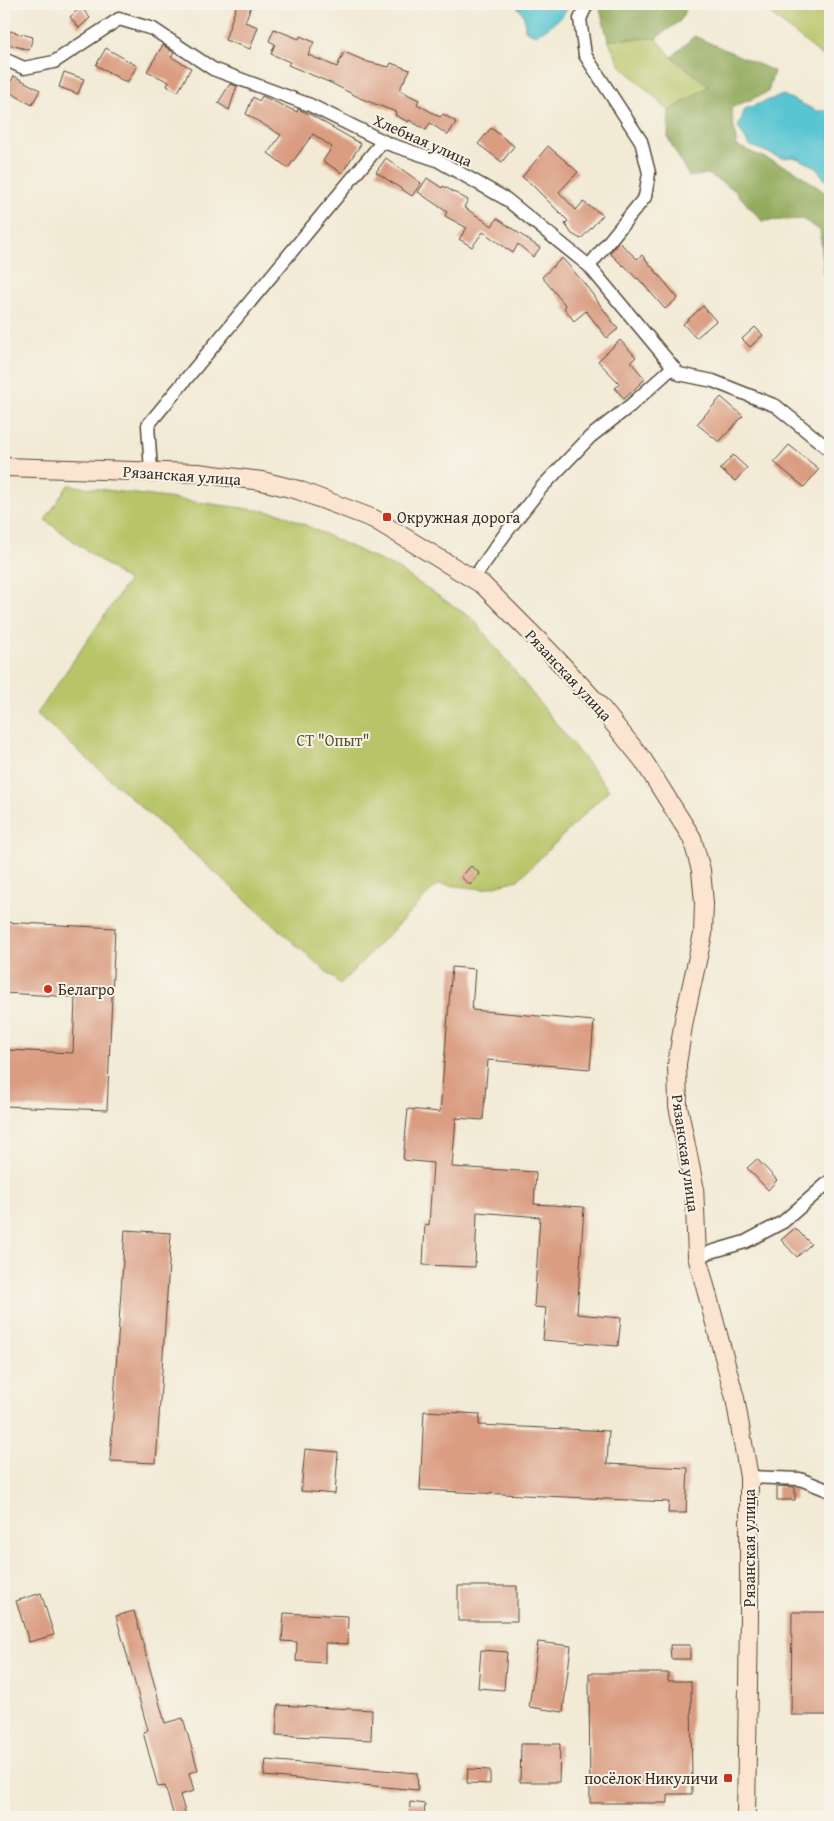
<svg xmlns="http://www.w3.org/2000/svg" width="834" height="1821" font-family="'Gentium Book Plus',serif">
  <rect width="100%" height="100%" fill="#f7f3e8"/>
  <filter id="ink" filterUnits="userSpaceOnUse"><feTurbulence type="fractalNoise" baseFrequency=".02" numOctaves="2"/><feDisplacementMap in="SourceGraphic" scale="10" xChannelSelector="R" yChannelSelector="G"/><feConvolveMatrix kernelMatrix="1 2 1 2 8 2 1 2 1" color-interpolation-filters="sRGB"/></filter>
  <filter id="wash" filterUnits="userSpaceOnUse"><feTurbulence type="fractalNoise" baseFrequency=".0096" numOctaves="4" result="noise"/><feDisplacementMap in="SourceGraphic" scale="20" xChannelSelector="R" yChannelSelector="G"/><feGaussianBlur stdDeviation="1.12" result="paint"/><feColorMatrix in="noise" values="0 0 0 0 0 0 0 0 0 0 0 0 0 0 0 0 0 1.4 0 .05"/><feComposite in="paint" operator="in"/></filter>
  <g filter="url(#wash)">
    <rect width="100%" height="100%" fill="#f2ead5"/>
    <path fill="#b7c567" stroke="#797842" d="M 758,4 L 830,4 L 830,62 Z
      M 656,38 L 672,57 L 709,86 L 669,111 L 621,66 L 608,40 Z
      M 68,485 L 280,513 L 398,569 L 473,619 L 609,790 L 518,880 L 483,889 L 438,884 L 340,984 L 37,714 L 128,581 L 45,520 Z"/>
    <path fill="#91aa5c" stroke="#666a3d" d="M 603,4 L 689,4 L 680,21 L 656,38 L 608,40 L 600,9 Z
      M 694,36 L 774,71 L 768,92 L 731,108 L 737,146 L 794,170 L 830,196 L 830,277 L 825,278 L 820,230 L 802,219 L 762,221 L 733,189 L 708,174 L 689,177 L 668,138 L 669,111 L 709,86 L 672,57 Z"/>
    <path fill="#59c5d3" stroke="#4a7878" d="M 515,4 L 570,4 C 563,18 549,28 535,35 L 525,30 L 524,15 Z
      M 783,95 L 817,111 L 830,111 L 830,186 L 815,166 L 794,157 L 781,158 L 749,145 L 738,127 L 745,109 Z"/>
    <g id="blocks">
      <path fill="#da9d82" d="M 237,4 L 252,4 L 245,22 L 258,27 L 250,49 L 225,40 Z
        M 81,7 L 90,18 L 79,28 L 70,17 Z
        M 274,29 L 299,39 L 300,36 L 314,42 L 308,55 L 337,67 L 344,52 L 368,62 L 389,67 L 391,63 L 410,70 L 399,90 L 419,100 L 417,104 L 440,117 L 443,114 L 456,122 L 448,135 L 430,123 L 426,130 L 409,120 L 408,122 L 395,115 L 396,112 L 362,99 L 331,83 L 288,65 L 290,62 L 271,54 L 275,44 L 269,41 Z
        M 6,30 L 33,37 L 29,50 L 4,43 Z
        M 163,45 L 174,53 L 171,57 L 191,68 L 178,92 L 167,86 L 169,82 L 147,71 Z
        M 106,48 L 137,66 L 127,83 L 96,65 Z
        M 64,72 L 84,79 L 78,94 L 59,87 Z
        M 14,76 L 40,90 L 32,105 L 6,90 Z
        M 230,84 L 237,86 L 229,110 L 218,103 Z
        M 262,96 L 297,112 L 298,109 L 311,115 L 361,144 L 342,173 L 323,161 L 332,147 L 313,134 L 288,168 L 268,153 L 281,135 L 246,114 L 253,97 L 259,101 Z
        M 491,128 L 514,146 L 502,162 L 478,144 Z
        M 548,146 L 578,172 L 559,192 L 576,210 L 583,202 L 603,215 L 581,239 L 572,234 L 565,224 L 568,221 L 530,183 L 522,177 Z
        M 386,158 L 421,183 L 412,196 L 376,172 Z
        M 427,178 L 442,188 L 443,186 L 468,200 L 464,207 L 492,226 L 497,218 L 540,248 L 533,257 L 518,244 L 513,253 L 483,232 L 472,247 L 459,239 L 467,228 L 445,216 L 447,212 L 418,192 Z
        M 619,242 L 637,259 L 642,255 L 678,298 L 665,309 L 638,278 L 637,279 L 624,265 L 623,266 L 610,253 Z
        M 562,258 L 584,283 L 618,329 L 607,338 L 586,311 L 574,321 L 564,308 L 566,306 L 542,277 Z
        M 703,306 L 716,321 L 696,338 L 683,324 Z
        M 755,327 L 763,335 L 750,347 L 742,339 Z
        M 620,340 L 636,357 L 631,362 L 645,379 L 624,399 L 615,388 L 620,384 L 598,361 Z
        M 721,397 L 743,416 L 719,442 L 697,424 Z
        M 789,445 L 819,469 L 804,487 L 774,462 Z
        M 733,455 L 747,468 L 735,481 L 720,469 Z
        M 471,866 L 480,874 L 470,885 L 461,877 Z
        M 4,922 L 115,928 L 107,1110 L 4,1106 L 4,1050 L 73,1053 L 75,997 L 4,993 Z
        M 452,967 L 475,969 L 472,1010 L 594,1021 L 590,1069 L 488,1060 L 483,1120 L 456,1118 L 452,1167 L 536,1172 L 534,1204 L 584,1207 L 577,1314 L 621,1318 L 618,1346 L 543,1340 L 546,1308 L 534,1307 L 540,1217 L 477,1212 L 475,1267 L 423,1265 L 425,1224 L 429,1225 L 433,1163 L 403,1160 L 408,1109 L 440,1112 Z
        M 757,1159 L 777,1180 L 768,1190 L 747,1168 Z
        M 795,1228 L 811,1244 L 797,1257 L 781,1240 Z
        M 125,1230 L 171,1233 L 156,1463 L 110,1461 Z
        M 424,1411 L 480,1414 L 479,1425 L 609,1431 L 607,1464 L 688,1468 L 686,1513 L 668,1513 L 669,1502 L 420,1490 Z
        M 305,1449 L 338,1452 L 335,1494 L 301,1491 Z
        M 777,1486 L 795,1487 L 795,1500 L 777,1500 Z
        M 458,1586 L 517,1586 L 517,1621 L 458,1621 Z
        M 41,1593 L 54,1635 L 29,1642 L 16,1601 Z
        M 134,1611 L 165,1723 L 183,1718 L 198,1770 L 189,1773 L 194,1791 L 180,1795 L 186,1815 L 178,1817 L 174,1817 L 165,1786 L 158,1787 L 143,1732 L 148,1730 L 116,1616 Z
        M 792,1612 L 830,1612 L 830,1715 L 791,1715 Z
        M 284,1613 L 348,1616 L 347,1644 L 325,1643 L 325,1663 L 296,1661 L 297,1642 L 282,1641 Z
        M 538,1642 L 571,1646 L 563,1712 L 529,1707 Z
        M 670,1645 L 690,1645 L 690,1659 L 671,1659 Z
        M 481,1650 L 507,1652 L 504,1690 L 478,1688 Z
        M 589,1673 L 668,1673 L 668,1681 L 691,1681 L 692,1794 L 668,1794 L 668,1803 L 590,1803 Z
        M 278,1705 L 372,1710 L 371,1740 L 276,1735 Z
        M 521,1744 L 560,1744 L 559,1782 L 520,1782 Z
        M 266,1760 L 417,1773 L 418,1790 L 264,1776 Z
        M 468,1769 L 490,1770 L 490,1784 L 467,1783 Z
        M 410,1802 L 425,1804 L 424,1817 L 409,1817 Z"/>
    </g>
  </g>
  <g filter="url(#ink)">
    <use href="#blocks" fill-opacity="0" stroke="#564739" stroke-width="1"/>
    <g fill="none" stroke-linecap="round" stroke-linejoin="round">
      <g stroke="#564739" stroke-width="15">
        <path id="street" d="M 587,4 L 580,19 L 585,55 L 641,141 L 649,173 L 645,197 L 589,266
          M 4,59 L 24,68 L 54,62 L 119,19 L 153,29 L 213,69 L 310,105 L 389,144 L 437,160 L 506,199 L 589,266 L 679,374 L 713,381 L 776,406 L 830,450
          M 151,471 L 148,425 L 383,141
          M 473,579 L 505,534 L 541,488 L 590,437 L 631,405 L 673,367
          M 697,1256 L 745,1242 L 783,1222 L 830,1181
          M 749,1477 L 800,1479 L 830,1491"/>
      </g>
      <g stroke="#564739" stroke-width="20">
        <path id="secondary" d="M 4,467 L 198,473 L 262,481 L 298,490 L 374,519 L 483,585 L 550,652 L 598,704 L 643,760 L 692,838 L 701,870 L 704,903 L 703,934 L 684,1020 L 677,1064 L 678,1106 L 694,1185 L 697,1256 L 735,1398 L 749,1477 L 749,1616 L 746,1817"/>
      </g>
      <use href="#street" stroke="#fff" stroke-width="12"/>
      <use href="#secondary" stroke="#fce5d0" stroke-width="18"/>
    </g>
  </g>
  <g fill="#c8321e" stroke="#f7f3e8" stroke-width="2">
    <rect x="382" y="512" width="10" height="10" rx="2.5"/>
    <circle cx="48" cy="989" r="5"/>
    <rect x="723" y="1773" width="10" height="10" rx="2.5"/>
  </g>
  <g text-anchor="middle" dominant-baseline="central" stroke-width="4" stroke-linejoin="round" paint-order="stroke">
    <g font-size="16" fill="#3b2a1e" stroke="#f7f3e8">
      <text transform="translate(423 140) rotate(24)">Хлебная улица</text>
      <text transform="translate(182 475) rotate(4)">Рязанская улица</text>
      <text transform="translate(569 675) rotate(47)">Рязанская улица</text>
      <text transform="translate(686 1153) rotate(82)">Рязанская улица</text>
      <text transform="translate(749 1548) rotate(-90)">Рязанская улица</text>
    </g>
    <g font-size="16" fill="#3b2a1e" stroke="#f7f3e8" text-anchor="start">
      <text x="397" y="517">Окружная дорога</text>
      <text x="58" y="989">Белагро</text>
      <text x="718" y="1778" text-anchor="end">посёлок Никуличи</text>
    </g>
    <g font-size="16" fill="#5a5130" stroke="#f7f3e8">
      <text x="333" y="740">СТ "Опыт"</text>
    </g>
  </g>
  <rect width="834" height="1821" fill="none" stroke="#f7f3e8" stroke-width="20"/>
</svg>
